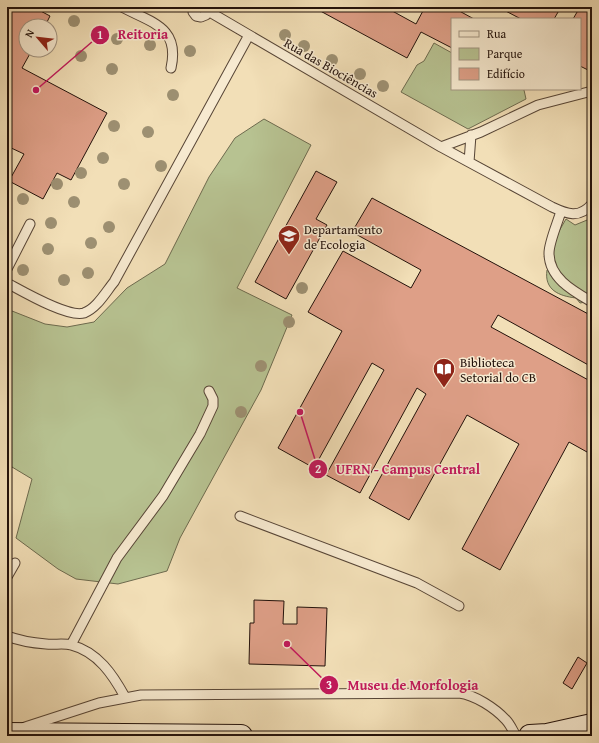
<svg xmlns="http://www.w3.org/2000/svg" width="599" height="743" font-family="'Gentium Book Plus',serif">
  <rect width="100%" height="100%" fill="#f2dfb7"/>
  <filter id="stains"><feTurbulence type="fractalNoise" baseFrequency=".005" numOctaves="4"/><feColorMatrix values="0 0 0 0 .2 0 0 0 0 .09 0 0 0 0 .02 0 0 0 .5 -.17"/></filter>
  <radialGradient id="worn" r=".72"><stop offset=".6" stop-color="#630" stop-opacity="0"/><stop offset="1" stop-color="#630" stop-opacity=".3"/></radialGradient>
  <path fill="#b7c291" stroke="#6d6a4e" d="M 434,43 L 452,53 L 452,89 L 521,89 L 524,90 L 526,99 L 468,129 L 401,92 L 417,65 L 424,61 Z
    M 264,119 L 311,145 L 237,288 L 292,315 L 261,390 L 180,538 L 167,571 L 118,584 L 76,579 L 58,569 L 16,538 L 32,479 L 7,464 L 7,309 L 45,324 L 67,327 L 94,322 L 127,288 L 165,264 L 209,177 L 235,138 Z
    M 592,218 L 592,309 L 586,302 L 580,303 L 576,298 C 559,296 544,290 547,270 L 553,265 L 544,257 L 566,219 L 575,225 Z"/>
  <path fill="#de9f87" stroke="#23120b" d="M 7,7 L 33,7 L 50,16 L 45,26 L 26,26 L 26,50 L 32,50 L 22,68 L 107,113 L 71,180 L 57,173 L 43,199 L 9,181 L 24,154 L 7,146 Z
    M 313,7 L 385,7 L 416,24 L 425,7 L 452,7 L 474,19 L 452,19 L 452,48 L 421,32 L 407,58 Z
    M 498,7 L 561,7 L 554,19 L 521,19 Z
    M 580,7 L 592,7 L 592,69 L 588,70 L 580,66 L 580,19 L 573,19 Z
    M 316,171 L 337,182 L 316,219 L 327,225 L 286,299 L 255,282 Z
    M 372,198 L 592,316 L 592,367 L 498,315 L 491,327 L 592,382 L 592,443 L 587,452 L 569,442 L 500,570 L 462,549 L 519,444 L 467,415 L 409,520 L 369,498 L 426,394 L 417,388 L 360,493 L 326,475 L 384,370 L 372,363 L 314,468 L 278,448 L 342,331 L 308,312 L 343,251 L 411,288 L 421,270 L 352,232 Z
    M 254,600 L 284,601 L 283,624 L 297,624 L 297,607 L 327,608 L 325,666 L 249,664 L 250,623 L 254,623 Z
    M 578,657 L 587,663 L 572,689 L 563,683 Z"/>
  <g fill="none" stroke-linecap="round" stroke-linejoin="round">
    <g stroke="#574536" stroke-width="11">
      <path id="lane" d="M 122,7 C 152,23 180,27 171,68
        M 193,7 L 193,12 L 196,16 L 201,17 L 206,15 L 208,7
        M 208,11 L 441,147 L 552,207 C 567,214 579,219 592,204
        M 441,147 L 481,132 L 538,105 L 592,91
        M 469,162 L 471,135
        M 561,211 C 558,222 549,242 549,253 C 549,278 573,291 592,302
        M 7,269 L 30,224
        M 7,283 C 22,291 68,318 84,313 C 97,308 105,293 114,282 L 249,35
        M 240,516 L 417,583 L 459,606
        M 7,577 L 15,563
        M 7,636 C 20,641 33,643 46,644 C 54,645 64,643 71,645 C 98,652 113,675 125,697
        M 71,645 L 117,558 L 163,496 L 200,434 L 213,406 L 213,399 L 209,391
        M 25,727 L 99,703 L 141,695 L 459,693 C 475,695 495,708 506,720 C 510,724 513,731 516,736"/>
    </g>
    <g stroke="#23120b" stroke-width="24">
      <path id="secondary" d="M 7,734 L 241,736
        M 530,736 L 547,735 L 592,725"/>
    </g>
    <use href="#lane" stroke="#f7ead0" stroke-width="9"/>
    <use href="#secondary" stroke="#f7ead0" stroke-width="22"/>
  </g>
  <g fill="#9d9072">
    <circle cx="74" cy="21" r="6"/>
    <circle cx="285" cy="35" r="6"/>
    <circle cx="117" cy="39" r="6"/>
    <circle cx="150" cy="45" r="6"/>
    <circle cx="304" cy="46" r="6"/>
    <circle cx="190" cy="51" r="6"/>
    <circle cx="81" cy="56" r="6"/>
    <circle cx="332" cy="60" r="6"/>
    <circle cx="112" cy="69" r="6"/>
    <circle cx="360" cy="74" r="6"/>
    <circle cx="383" cy="86" r="6"/>
    <circle cx="173" cy="95" r="6"/>
    <circle cx="114" cy="126" r="6"/>
    <circle cx="148" cy="132" r="6"/>
    <circle cx="103" cy="158" r="6"/>
    <circle cx="161" cy="166" r="6"/>
    <circle cx="81" cy="173" r="6"/>
    <circle cx="57" cy="184" r="6"/>
    <circle cx="124" cy="184" r="6"/>
    <circle cx="23" cy="199" r="6"/>
    <circle cx="74" cy="202" r="6"/>
    <circle cx="51" cy="223" r="6"/>
    <circle cx="109" cy="227" r="6"/>
    <circle cx="91" cy="243" r="6"/>
    <circle cx="48" cy="249" r="6"/>
    <circle cx="23" cy="270" r="6"/>
    <circle cx="88" cy="273" r="6"/>
    <circle cx="64" cy="280" r="6"/>
    <circle cx="302" cy="288" r="6"/>
    <circle cx="289" cy="322" r="6"/>
    <circle cx="261" cy="366" r="6"/>
    <circle cx="241" cy="412" r="6"/>
  </g>
  <defs>
    <g id="university-pin" transform="scale(1.15)"><path d="M0 17L-7.5 6A9.5 9.5 0 1 1 7.5 6Z" fill="#8f2418" stroke="#f7ead0"/><path d="M0-5L7-2L0 1L-7-2ZM-4 1L0 2.5L4 1V4Q0 6-4 4Z" fill="#fff"/></g>
    <g id="library-pin" transform="scale(1.15)"><path d="M0 17L-7.5 6A9.5 9.5 0 1 1 7.5 6Z" fill="#8f2418" stroke="#f7ead0"/><path d="M-6-4Q-3-5.5-.7-3.5V5Q-3 3-6 4ZM6-4Q3-5.5 .7-3.5V5Q3 3 6 4Z" fill="#fff"/></g>
  </defs>
  <g fill-rule="evenodd">
    <use href="#university-pin" x="289" y="236"/>
    <use href="#library-pin" x="444" y="369"/>
  </g>
  <g text-anchor="middle" dominant-baseline="central" stroke-width="3" stroke-linejoin="round" paint-order="stroke">
    <g font-size="13" fill="#23120b" stroke="#f7ead0">
      <text transform="translate(331 68) rotate(30)">Rua das Biociências</text>
    </g>
    <g font-size="13" fill="#23120b" stroke="#f7ead0" text-anchor="start">
      <text x="304" y="229">Departamento<tspan x="304" dy="15">de Ecologia</tspan></text>
      <text x="460" y="362">Biblioteca<tspan x="460" dy="15">Setorial do CB</tspan></text>
    </g>
  </g>
  <path fill="none" stroke="#c2185b" stroke-width="1.5" d="M36 90L100 35M300 412L318 469M287 644L329 685"/>
  <g fill="#c2185b" stroke="#f7ead0" stroke-width="1.5">
    <circle cx="36" cy="90" r="4"/>
    <circle cx="300" cy="412" r="4"/>
    <circle cx="287" cy="644" r="4"/>
    <circle cx="100" cy="35" r="10"/>
    <circle cx="318" cy="469" r="10"/>
    <circle cx="329" cy="685" r="10"/>
  </g>
  <g font-size="12" text-anchor="middle" font-weight="bold" fill="#fff">
    <text x="100" y="39">1</text>
    <text x="318" y="473">2</text>
    <text x="329" y="689">3</text>
  </g>
  <g font-size="14" text-anchor="middle" font-weight="bold" fill="#c2185b" stroke="#f7ead0" stroke-width="3" stroke-linejoin="round" paint-order="stroke">
    <text x="143" y="39">Reitoria</text>
    <text x="408" y="474">UFRN - Campus Central</text>
    <text x="413" y="690">Museu de Morfologia</text>
  </g>
  <rect width="599" height="743" fill="none" stroke="#f2dfb7" stroke-width="24"/>
  <rect x="8" y="8" width="583" height="727" fill="none" stroke="#23120b" stroke-width="2"/>
  <rect x="12" y="12" width="575" height="719" fill="none" stroke="#23120b"/>
  <rect x="451" y="18" width="130" height="72" fill="#f7ead0" stroke="#a29481"/>
  <rect x="459" y="31" width="20" height="6" fill="#f7ead0" stroke="#a29481"/>
  <text x="487" y="38" font-size="12" fill="#23120b">Rua</text>
  <rect x="459" y="48" width="20" height="12" fill="#b7c291" stroke="#a29481"/>
  <text x="487" y="58" font-size="12" fill="#23120b">Parque</text>
  <rect x="459" y="68" width="20" height="12" fill="#de9f87" stroke="#a29481"/>
  <text x="487" y="78" font-size="12" fill="#23120b">Edifício</text>
  <g transform="translate(38 38) rotate(298)"><circle r="19" fill="#f7ead0" stroke="#a29481"/>
  <path d="M0-3L7 15L0 10L-7 15Z" fill="#8f2418"/>
  <text y="-6" font-size="11" font-weight="bold" text-anchor="middle" fill="#23120b">N</text>
  </g>
  <rect width="100%" height="100%" filter="url(#stains)"/>
  <rect width="100%" height="100%" fill="url(#worn)"/>
</svg>
